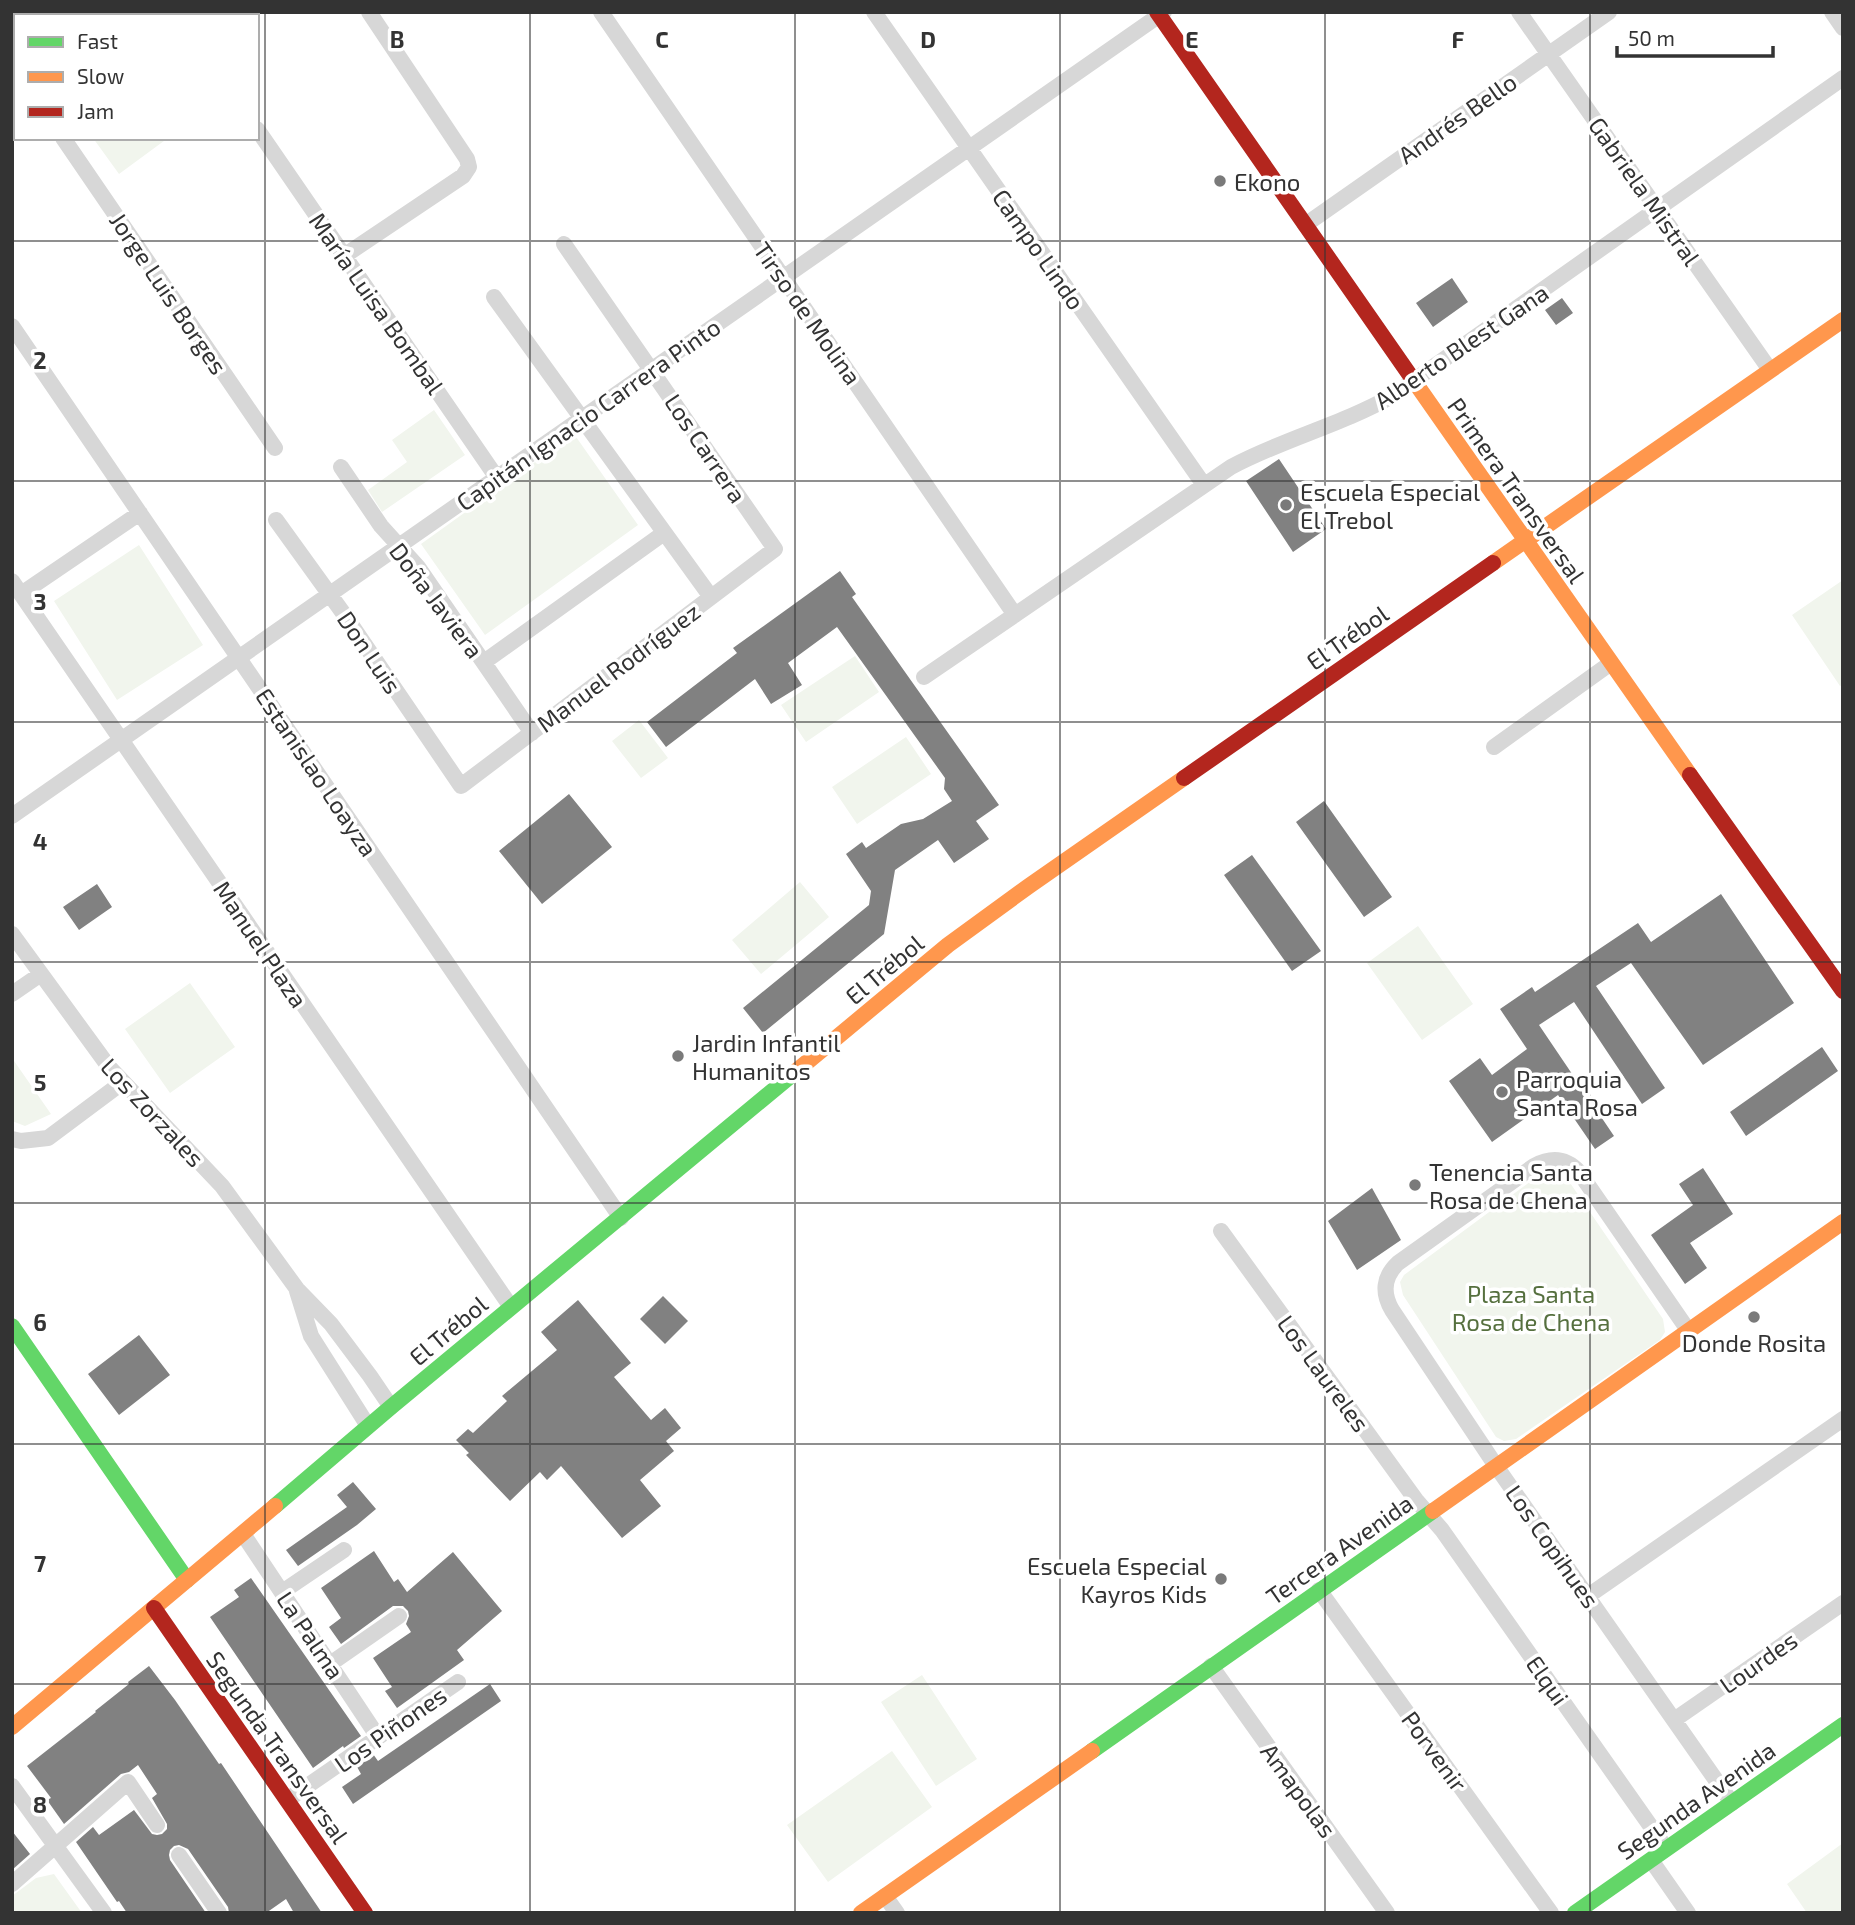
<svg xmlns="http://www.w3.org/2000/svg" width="1855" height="1925" font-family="'Exo 2',sans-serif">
  <rect width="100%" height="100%" fill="#fff"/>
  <path fill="#f1f5ed" d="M 93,138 L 168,138 L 119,174 Z
    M 434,410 L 465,455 L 382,512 L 368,490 L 407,462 L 392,440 Z
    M 574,434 L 638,525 L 485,635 L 421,544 Z
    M 139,545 L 203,645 L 117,700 L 54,601 Z
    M 1843,580 L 1843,684 L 1840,686 L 1792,615 Z
    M 855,656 L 879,692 L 806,742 L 781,705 Z
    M 639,720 L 668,758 L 641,778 L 612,741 Z
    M 906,737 L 931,774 L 857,824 L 832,787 Z
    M 800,882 L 829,917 L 761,974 L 732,940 Z
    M 1418,926 L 1473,1004 L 1422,1040 L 1367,963 Z
    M 190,983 L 235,1047 L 170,1093 L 125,1029 Z
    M 12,1058 L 51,1114 L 25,1126 L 12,1121 Z
    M 1556,1170 L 1564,1174 L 1663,1319 L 1665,1332 L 1660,1340 L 1516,1439 L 1504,1441 L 1496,1437 L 1403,1295 L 1400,1282 L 1404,1275 L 1542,1173 Z
    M 922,1675 L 977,1759 L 936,1786 L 881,1702 Z
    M 892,1751 L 932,1807 L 828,1882 L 787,1825 Z
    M 1843,1843 L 1843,1913 L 1807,1913 L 1787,1884 Z
    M 54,1874 L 82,1913 L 12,1913 L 12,1896 L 36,1878 Z"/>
  <path fill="#818181" d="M 1452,278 L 1468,302 L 1433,327 L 1416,303 Z
    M 1562,298 L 1573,313 L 1556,325 L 1545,310 Z
    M 1279,459 L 1326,529 L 1293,552 L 1246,481 Z
    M 840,571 L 856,594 L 852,597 L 999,805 L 976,821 L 989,839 L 954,863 L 938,840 L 895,870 L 884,934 L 763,1033 L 743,1008 L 869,905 L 871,891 L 846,854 L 862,842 L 866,848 L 901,824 L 923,819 L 952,801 L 944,789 L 945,778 L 837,627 L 788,663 L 802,685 L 771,704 L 755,679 L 666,747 L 647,722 L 737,653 L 733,648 Z
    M 569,794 L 612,847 L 542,904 L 499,851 Z
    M 1324,801 L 1392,897 L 1364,917 L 1296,822 Z
    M 1252,855 L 1321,951 L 1292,971 L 1224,875 Z
    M 97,884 L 112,907 L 79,930 L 63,907 Z
    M 1721,894 L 1794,1003 L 1703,1065 L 1631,963 L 1596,986 L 1665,1088 L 1642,1104 L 1574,1002 L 1539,1025 L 1614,1136 L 1595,1149 L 1558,1095 L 1492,1142 L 1449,1081 L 1480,1058 L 1492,1075 L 1527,1049 L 1500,1009 L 1532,987 L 1535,992 L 1638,923 L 1651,942 Z
    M 1822,1047 L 1838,1071 L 1746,1136 L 1730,1112 Z
    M 1703,1168 L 1733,1214 L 1690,1243 L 1707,1268 L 1685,1284 L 1651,1235 L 1693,1205 L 1679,1184 Z
    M 1372,1188 L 1401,1240 L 1357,1270 L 1328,1221 Z
    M 663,1296 L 688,1321 L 665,1344 L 640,1319 Z
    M 578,1300 L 631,1363 L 614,1377 L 651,1420 L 665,1408 L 681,1428 L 666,1441 L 674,1451 L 640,1480 L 661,1506 L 622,1538 L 561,1466 L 547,1480 L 540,1472 L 510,1501 L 466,1455 L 469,1453 L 456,1440 L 468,1429 L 473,1433 L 507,1401 L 502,1396 L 557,1350 L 541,1332 Z
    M 139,1335 L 170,1375 L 119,1415 L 88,1374 Z
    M 353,1482 L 376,1509 L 357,1525 L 298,1566 L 286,1550 L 347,1507 L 337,1495 Z
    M 374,1551 L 394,1582 L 398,1579 L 407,1592 L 453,1552 L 502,1611 L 457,1650 L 464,1660 L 397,1708 L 385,1691 L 392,1687 L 373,1658 L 411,1632 L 406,1624 L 409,1616 L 408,1611 L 403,1606 L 393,1606 L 341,1644 L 329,1627 L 341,1618 L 321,1588 Z
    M 251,1578 L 361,1736 L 344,1748 L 343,1746 L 313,1768 L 210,1617 L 239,1597 L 234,1590 Z
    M 149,1666 L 175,1700 L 219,1764 L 221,1763 L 322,1913 L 294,1913 L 286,1899 L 266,1913 L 229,1913 L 228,1907 L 188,1849 L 179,1845 L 174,1846 L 170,1850 L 169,1855 L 170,1860 L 206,1913 L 127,1913 L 119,1901 L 117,1902 L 76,1842 L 93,1827 L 99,1835 L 134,1810 L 152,1834 L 157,1835 L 162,1834 L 167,1829 L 167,1824 L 152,1798 L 157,1794 L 138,1765 L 129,1772 L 121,1774 L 64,1824 L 47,1800 L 51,1798 L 27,1766 L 96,1712 L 95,1711 L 129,1684 L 128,1682 Z
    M 490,1684 L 501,1701 L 353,1804 L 342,1787 L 361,1774 L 356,1765 L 373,1754 L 378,1761 Z
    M 12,1831 L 30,1854 L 12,1870 Z"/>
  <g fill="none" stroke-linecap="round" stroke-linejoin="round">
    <path stroke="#d7d7d7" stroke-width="16" d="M 177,12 L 180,16
      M 601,12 L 1015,615
      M 874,12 L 1204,485
      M 1519,12 L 1770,370
      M 1832,12 L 1843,28
      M 138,16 L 143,12
      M 12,64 L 16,69
      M 12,101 L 16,98
      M 257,129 L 497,478
      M 63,138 L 275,448
      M 1305,225 L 1609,12
      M 344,256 L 463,176 L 469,167 L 467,159 L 369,12
      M 494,297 L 711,597
      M 12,326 L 621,1218
      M 341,467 L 381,526 L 418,567 L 532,733
      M 276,520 L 346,617 L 461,786 L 775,549 L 564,244
      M 12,581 L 511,1307
      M 21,594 L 140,513
      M 484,662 L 664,533
      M 924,677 L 1231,467 C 1283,439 1341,425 1392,396 L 1843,78
      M 1494,747 L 1611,663
      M 12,816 L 1164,12
      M 12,934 L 109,1067 L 222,1186 L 297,1289 L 331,1324 L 370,1376 L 391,1407
      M 12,994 L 41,974
      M 12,1139 L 21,1141 L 48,1138 L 123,1082
      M 1221,1231 L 1416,1500 L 1442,1530 L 1666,1848
      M 297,1291 L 311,1336 L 368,1426
      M 1688,1330 L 1579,1172 C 1566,1158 1551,1157 1534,1166 L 1398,1263 C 1383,1277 1382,1293 1392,1310 L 1496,1466 L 1732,1803
      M 243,1534 L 378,1737
      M 1319,1590 L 1551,1913
      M 282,1592 L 344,1550
      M 1588,1596 L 1843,1419
      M 330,1664 L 399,1616
      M 1211,1666 L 1387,1913
      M 1674,1720 L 1843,1603
      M 12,1786 L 104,1913
      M 287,1800 L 458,1682
      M 179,1855 L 219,1913
      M 1651,1860 L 1688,1913
      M 12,1884 L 128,1782 L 157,1825
      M 885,1896 L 897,1913"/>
    <path stroke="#63d668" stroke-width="16" d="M 12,1326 L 187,1580
      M 275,1506 L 391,1407 L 794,1073
      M 1092,1751 L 1433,1511
      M 1575,1913 L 1843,1725"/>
    <path stroke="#ff974d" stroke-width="16" d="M 1414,381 L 1690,775
      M 1493,563 L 1843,320
      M 794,1073 L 948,945 L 1029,886 L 1184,778
      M 1433,1511 L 1843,1222
      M 12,1727 L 275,1506
      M 861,1913 L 1092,1751"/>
    <path stroke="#b3261e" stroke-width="16" d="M 1157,12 L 1414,381
      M 1690,775 L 1843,991
      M 1184,778 L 1493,563
      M 154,1608 L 365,1913"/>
  </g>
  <path fill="none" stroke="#333" stroke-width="2" stroke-opacity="0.55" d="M 265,12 L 265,1913M 530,12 L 530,1913M 795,12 L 795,1913M 1060,12 L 1060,1913M 1325,12 L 1325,1913M 1590,12 L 1590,1913M 12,241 L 1843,241M 12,481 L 1843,481M 12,722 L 1843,722M 12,962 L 1843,962M 12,1203 L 1843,1203M 12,1444 L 1843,1444M 12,1684 L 1843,1684"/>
  <g fill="#7a7a7a" stroke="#fff" stroke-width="2.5">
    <circle cx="1220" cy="181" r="7"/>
    <circle cx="1286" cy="505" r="7"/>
    <circle cx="678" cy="1056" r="7"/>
    <circle cx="1502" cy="1092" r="7"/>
    <circle cx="1415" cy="1185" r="7"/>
    <circle cx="1754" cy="1317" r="7"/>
    <circle cx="1221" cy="1579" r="7"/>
  </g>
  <g text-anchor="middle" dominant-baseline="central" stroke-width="7" stroke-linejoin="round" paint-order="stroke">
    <g font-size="24" fill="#333" stroke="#fff">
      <text transform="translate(1457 118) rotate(-35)">Andrés Bello</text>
      <text transform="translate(1645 191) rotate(55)">Gabriela Mistral</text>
      <text transform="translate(1039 249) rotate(55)">Campo Lindo</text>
      <text transform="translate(169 293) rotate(56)">Jorge Luis Borges</text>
      <text transform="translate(377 303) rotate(55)">María Luisa Bombal</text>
      <text transform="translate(808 313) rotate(55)">Tirso de Molina</text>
      <text transform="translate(1461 346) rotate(-34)">Alberto Blest Gana</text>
      <text transform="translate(588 414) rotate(-35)">Capitán Ignacio Carrera Pinto</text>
      <text transform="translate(706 448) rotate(56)">Los Carrera</text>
      <text transform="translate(1517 490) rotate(55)">Primera Transversal</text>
      <text transform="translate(437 600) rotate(53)">Doña Javiera</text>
      <text transform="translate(1347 637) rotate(-35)">El Trébol</text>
      <text transform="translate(370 652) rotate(56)">Don Luis</text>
      <text transform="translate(618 667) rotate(-37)">Manuel Rodríguez</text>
      <text transform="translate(317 772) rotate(56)">Estanislao Loayza</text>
      <text transform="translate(261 944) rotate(56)">Manuel Plaza</text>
      <text transform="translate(884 969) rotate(-40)">El Trébol</text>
      <text transform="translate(153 1112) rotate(47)">Los Zorzales</text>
      <text transform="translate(448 1330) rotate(-40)">El Trébol</text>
      <text transform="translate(1324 1373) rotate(54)">Los Laureles</text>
      <text transform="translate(1553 1546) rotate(55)">Los Copihues</text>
      <text transform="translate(1339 1549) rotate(-35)">Tercera Avenida</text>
      <text transform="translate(311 1635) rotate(56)">La Palma</text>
      <text transform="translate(1758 1662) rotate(-35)">Lourdes</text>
      <text transform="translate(1548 1680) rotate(55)">Elqui</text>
      <text transform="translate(390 1729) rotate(-35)">Los Piñones</text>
      <text transform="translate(278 1747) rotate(55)">Segunda Transversal</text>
      <text transform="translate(1435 1751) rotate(54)">Porvenir</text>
      <text transform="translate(1299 1790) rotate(54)">Amapolas</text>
      <text transform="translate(1696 1800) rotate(-35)">Segunda Avenida</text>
    </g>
    <g font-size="24" fill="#333" stroke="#fff" text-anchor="start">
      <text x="1234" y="181">Ekono</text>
      <text x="1300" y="491">Escuela Especial<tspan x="1300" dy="28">El Trebol</tspan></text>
      <text x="692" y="1042">Jardin Infantil<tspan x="692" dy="28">Humanitos</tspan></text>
      <text x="1516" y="1078">Parroquia<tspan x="1516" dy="28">Santa Rosa</tspan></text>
      <text x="1429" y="1171">Tenencia Santa<tspan x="1429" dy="28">Rosa de Chena</tspan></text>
      <text x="1754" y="1342" text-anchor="middle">Donde Rosita</text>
      <text x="1207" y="1565" text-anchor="end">Escuela Especial<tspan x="1207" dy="28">Kayros Kids</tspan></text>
    </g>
    <g font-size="24" fill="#56703f" stroke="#fff">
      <text x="1531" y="1293">Plaza Santa<tspan x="1531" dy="28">Rosa de Chena</tspan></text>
    </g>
  </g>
  <g font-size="23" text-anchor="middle" font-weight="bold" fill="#333" stroke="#fff" stroke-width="7" stroke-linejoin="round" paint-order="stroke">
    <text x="397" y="48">B</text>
    <text x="662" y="48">C</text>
    <text x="928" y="48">D</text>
    <text x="1192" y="48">E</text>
    <text x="1458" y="48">F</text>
    <text x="40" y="369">2</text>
    <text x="40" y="610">3</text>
    <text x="40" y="850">4</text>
    <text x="40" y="1091">5</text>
    <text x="40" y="1331">6</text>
    <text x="40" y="1572">7</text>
    <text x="40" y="1813">8</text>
  </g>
  <rect width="1855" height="1925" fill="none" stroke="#333333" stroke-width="28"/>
  <rect x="14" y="14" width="245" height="126" fill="#ffffff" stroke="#adadad" stroke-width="2"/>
  <rect x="28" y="37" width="35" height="10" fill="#63d668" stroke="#adadad" stroke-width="2"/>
  <text x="77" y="49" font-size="21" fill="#333333">Fast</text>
  <rect x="28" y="72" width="35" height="10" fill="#ff974d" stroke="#adadad" stroke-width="2"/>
  <text x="77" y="84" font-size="21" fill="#333333">Slow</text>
  <rect x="28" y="107" width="35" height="10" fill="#b3261e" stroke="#adadad" stroke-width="2"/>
  <text x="77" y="119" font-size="21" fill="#333333">Jam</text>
  <path d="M1617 46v10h156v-10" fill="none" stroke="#333333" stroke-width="3.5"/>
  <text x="1628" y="46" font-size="21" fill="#333333" stroke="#ffffff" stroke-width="5" paint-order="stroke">50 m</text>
</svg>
